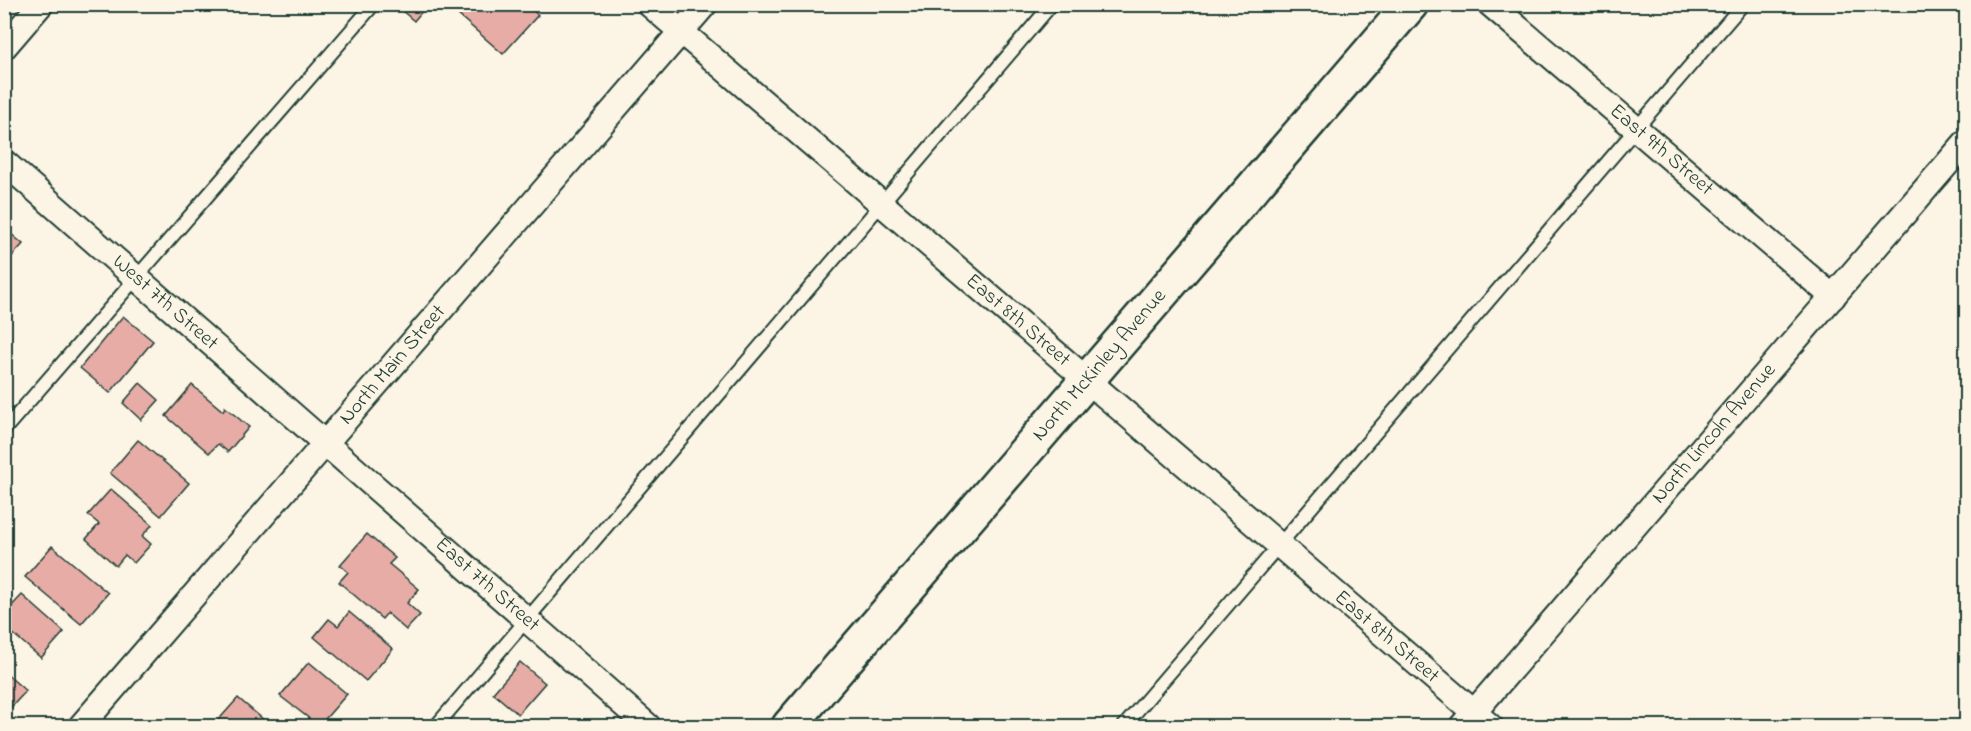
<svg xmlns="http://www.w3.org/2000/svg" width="1971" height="731" font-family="'Indie Flower',sans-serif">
  <rect width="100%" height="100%" fill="#fcf5e5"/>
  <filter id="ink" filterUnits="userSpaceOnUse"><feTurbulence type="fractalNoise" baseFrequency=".0167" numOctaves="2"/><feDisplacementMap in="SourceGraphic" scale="12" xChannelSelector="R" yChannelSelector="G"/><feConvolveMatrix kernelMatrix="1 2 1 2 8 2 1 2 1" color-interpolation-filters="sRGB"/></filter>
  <g filter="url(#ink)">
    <path fill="#e7aca6" stroke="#1f3d34" stroke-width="1.5" d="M 394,4 L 428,4 L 414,21 Z
      M 449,4 L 531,4 L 529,7 L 538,15 L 503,54 L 448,6 Z
      M 4,228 L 23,244 L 4,265 Z
      M 123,316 L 153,341 L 110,393 L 80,368 Z
      M 140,383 L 159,400 L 141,420 L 123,403 Z
      M 192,385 L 223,411 L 225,407 L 249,427 L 228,452 L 218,444 L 209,453 L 166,416 Z
      M 138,440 L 189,483 L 161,516 L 110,473 Z
      M 111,489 L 152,525 L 142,536 L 151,544 L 134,563 L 125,555 L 116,566 L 86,539 L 99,524 L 88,515 Z
      M 367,534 L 395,558 L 389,564 L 419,589 L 407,603 L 420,615 L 406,630 L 387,613 L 382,619 L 339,582 L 348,572 L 340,565 Z
      M 52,546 L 108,593 L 81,624 L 25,577 Z
      M 22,595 L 64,632 L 41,658 L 4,626 L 4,614 Z
      M 349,612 L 393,649 L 366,681 L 314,637 L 329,619 L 338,626 Z
      M 309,662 L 347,694 L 319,726 L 280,696 Z
      M 520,662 L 545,683 L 518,714 L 493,693 Z
      M 4,672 L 26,691 L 4,715 Z
      M 238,698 L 271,726 L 213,726 Z"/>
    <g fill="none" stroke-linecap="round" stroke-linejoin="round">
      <g stroke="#1f3d34" stroke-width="16">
        <path id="lane" d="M 4,430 L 374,4
          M 436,726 L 1052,4
          M 1124,726 L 1743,4"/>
      </g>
      <g stroke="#1f3d34" stroke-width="28">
        <g id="street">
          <path id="s1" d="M 649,4 L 1490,726"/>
          <path id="s2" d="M 1490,4 L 1833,297"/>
          <path d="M 4,47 L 41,4"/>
          <path id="s3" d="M 4,162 L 648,726"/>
          <path id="s4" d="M 81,726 L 705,4"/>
          <path id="s5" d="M 1462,726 L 1966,142"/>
        </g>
      </g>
      <g stroke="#1f3d34" stroke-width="38">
        <g id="secondary">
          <path id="s6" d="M 789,726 L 1411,4"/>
        </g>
      </g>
      <use href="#lane" stroke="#fcf5e5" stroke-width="12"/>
      <use href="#street" stroke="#fcf5e5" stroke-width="24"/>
      <use href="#secondary" stroke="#fcf5e5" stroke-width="33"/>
    </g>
  </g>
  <g text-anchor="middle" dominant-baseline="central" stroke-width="4.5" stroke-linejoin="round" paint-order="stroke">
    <g font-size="21" fill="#1f3d34" stroke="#fcf5e5">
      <text stroke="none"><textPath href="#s2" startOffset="225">East 9th Street</textPath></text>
      <text stroke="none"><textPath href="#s3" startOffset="214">West 7th Street</textPath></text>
      <text stroke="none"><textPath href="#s1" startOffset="486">East 8th Street</textPath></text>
      <text stroke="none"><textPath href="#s4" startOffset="477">North Main Street</textPath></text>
      <text stroke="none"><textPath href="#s6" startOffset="476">North McKinley Avenue</textPath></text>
      <text stroke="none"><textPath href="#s5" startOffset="386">North Lincoln Avenue</textPath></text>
      <text stroke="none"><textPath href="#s3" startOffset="642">East 7th Street</textPath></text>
      <text stroke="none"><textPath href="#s1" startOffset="972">East 8th Street</textPath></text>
    </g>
  </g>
  <rect width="1971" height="731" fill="none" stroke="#fcf5e5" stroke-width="24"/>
  <rect x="12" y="12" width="1947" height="707" fill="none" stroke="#1f3d34" stroke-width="2" filter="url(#ink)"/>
</svg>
